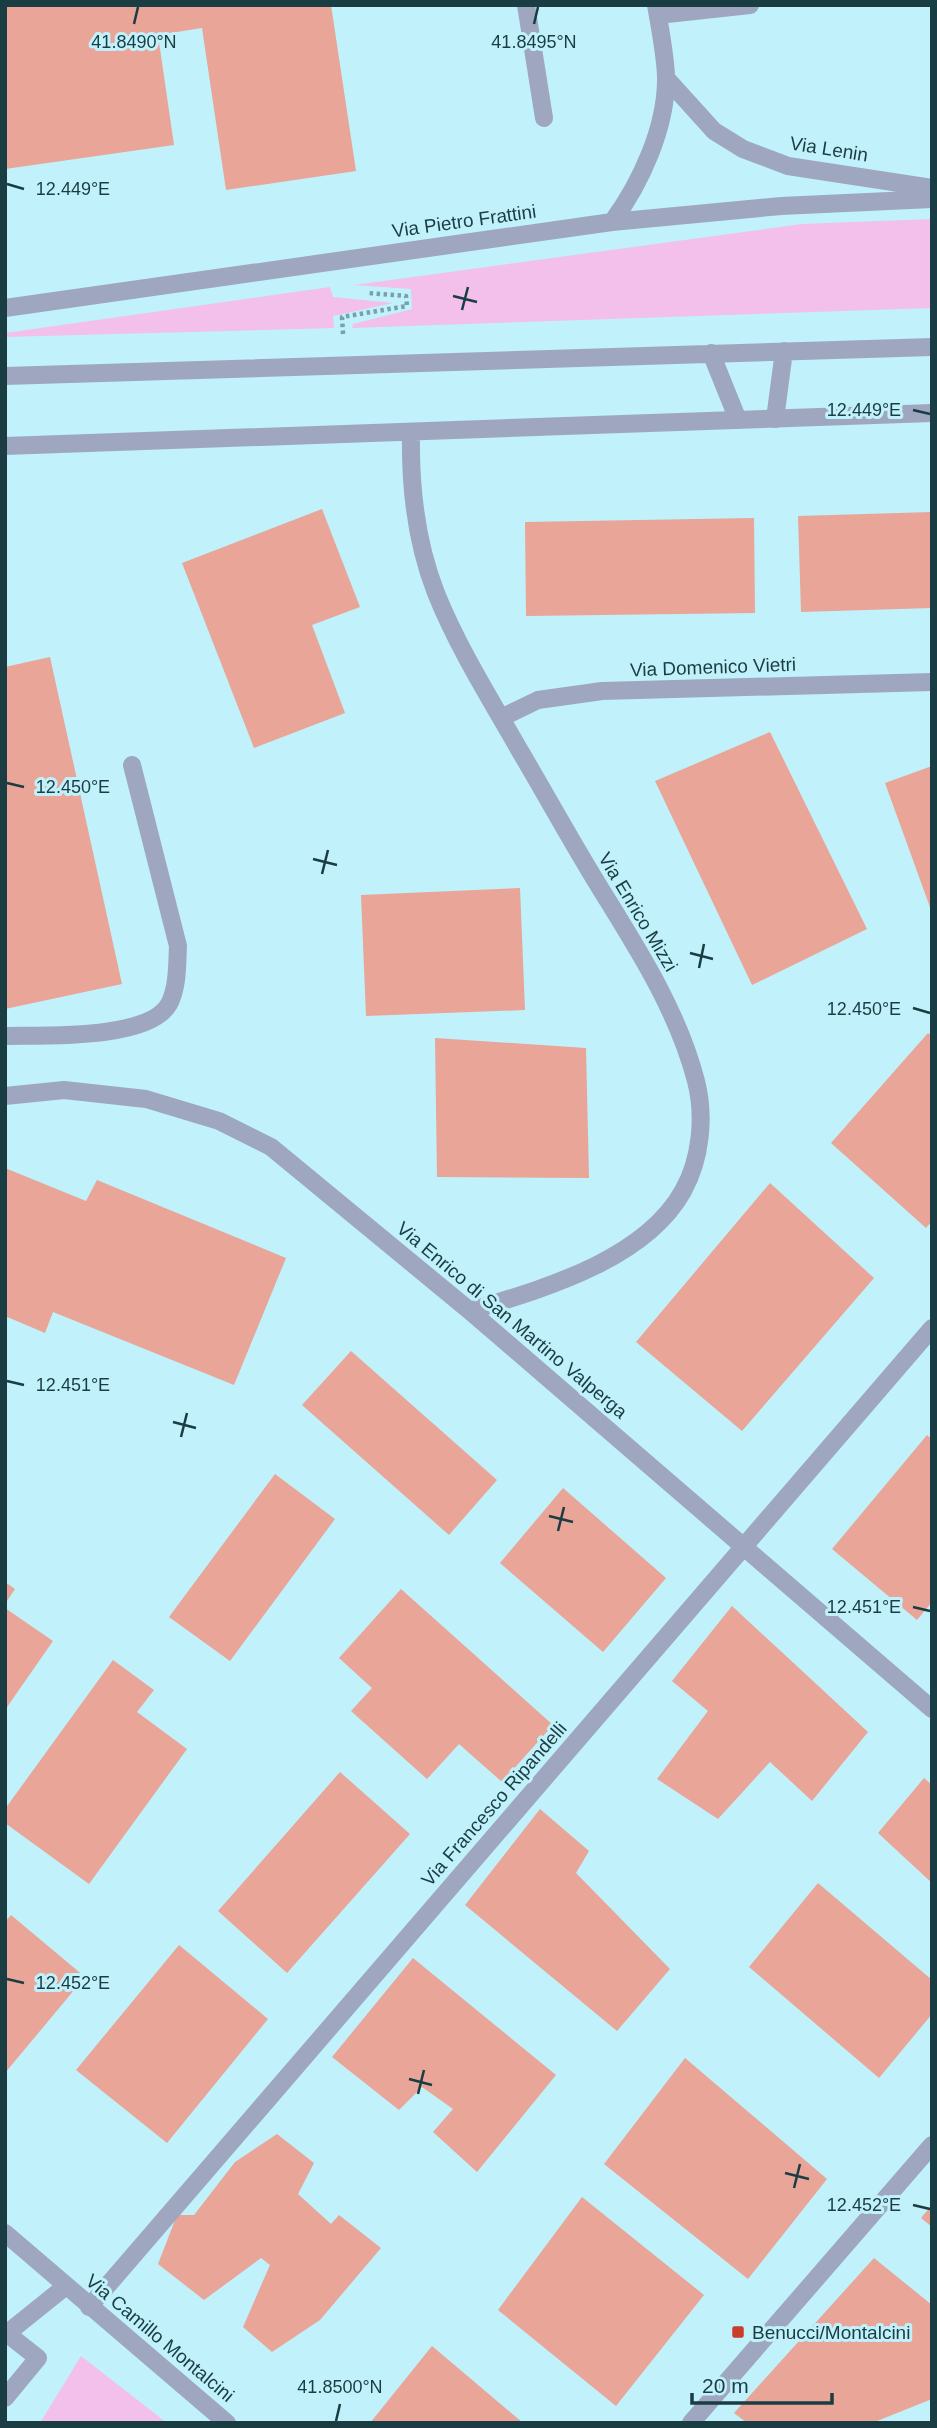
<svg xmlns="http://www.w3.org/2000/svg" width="937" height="2428" font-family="Arial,sans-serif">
  <rect width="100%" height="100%" fill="#c1f1fb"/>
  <path fill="#f2c0eb" d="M 932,219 L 932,308 L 352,328 L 353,324 L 412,309 L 411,289 L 354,285 L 802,224 Z
    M 330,287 L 333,297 L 393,303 L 333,316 L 334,328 L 5,337 L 5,333 Z
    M 81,2356 L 167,2423 L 40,2423 Z"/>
  <path fill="#e8a598" d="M 5,5 L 331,5 L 356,171 L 226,190 L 202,28 L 158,35 L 174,145 L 5,169 Z
    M 322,509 L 360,607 L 312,625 L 345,713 L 254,748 L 182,563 Z
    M 932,512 L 932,608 L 801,612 L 798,516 Z
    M 754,518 L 755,613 L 526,616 L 525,522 Z
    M 50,657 L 122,984 L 5,1009 L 5,667 Z
    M 770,732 L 867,929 L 752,985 L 655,781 Z
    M 932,766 L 932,910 L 931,910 L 885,783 Z
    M 520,888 L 525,1010 L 366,1016 L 361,895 Z
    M 928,1033 L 932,1036 L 932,1221 L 926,1228 L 831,1143 Z
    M 435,1038 L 586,1048 L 589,1178 L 437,1177 Z
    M 5,1168 L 86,1201 L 97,1180 L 286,1258 L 234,1385 L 53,1312 L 45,1333 L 5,1316 Z
    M 770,1183 L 874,1278 L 742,1431 L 636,1342 Z
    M 351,1351 L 497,1480 L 449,1535 L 302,1405 Z
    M 927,1435 L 932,1439 L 932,1602 L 917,1620 L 832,1549 Z
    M 275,1474 L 335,1519 L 230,1661 L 169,1617 Z
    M 563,1488 L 666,1578 L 603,1652 L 500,1563 Z
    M 5,1582 L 15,1589 L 5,1604 Z
    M 401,1589 L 553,1725 L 502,1782 L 459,1744 L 427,1779 L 351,1711 L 372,1688 L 339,1658 Z
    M 732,1606 L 868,1732 L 812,1801 L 770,1762 L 718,1819 L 657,1779 L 708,1711 L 672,1681 Z
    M 5,1608 L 53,1641 L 5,1710 Z
    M 113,1660 L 154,1690 L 137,1712 L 187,1749 L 89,1884 L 5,1823 L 5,1809 Z
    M 340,1772 L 410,1834 L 287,1973 L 218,1911 Z
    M 924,1778 L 932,1785 L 932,1883 L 878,1833 Z
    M 540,1809 L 589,1851 L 576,1873 L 670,1969 L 617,2031 L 465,1905 Z
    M 818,1883 L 932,1980 L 932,2014 L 879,2078 L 749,1967 Z
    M 11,1915 L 85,1977 L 5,2073 L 5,1922 Z
    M 179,1945 L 268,2019 L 167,2143 L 76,2070 Z
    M 413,1958 L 556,2075 L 477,2172 L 433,2132 L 453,2109 L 422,2087 L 399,2110 L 332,2057 Z
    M 685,2058 L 827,2179 L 748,2279 L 604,2164 Z
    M 277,2134 L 314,2163 L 298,2194 L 331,2224 L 339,2215 L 381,2248 L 320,2320 L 272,2352 L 243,2327 L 270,2265 L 261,2258 L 204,2300 L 158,2264 L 177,2215 L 194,2215 L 235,2162 Z
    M 582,2197 L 704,2295 L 616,2406 L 498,2310 Z
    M 932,2205 L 932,2227 L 921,2218 Z
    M 874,2258 L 932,2305 L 932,2399 L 872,2423 L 747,2423 L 734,2413 Z
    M 432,2346 L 523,2423 L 370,2423 Z"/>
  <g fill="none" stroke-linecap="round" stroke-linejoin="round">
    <path stroke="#78a2ab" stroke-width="4.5" stroke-dasharray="3.5 3.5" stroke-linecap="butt" d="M 343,334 L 342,317 L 407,306 L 406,296 L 368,293"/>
    <path stroke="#9fa7c0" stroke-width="18" d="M 526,5 L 544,118
      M 658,15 L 750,5
      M 711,353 L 738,420
      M 5,376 L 932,347
      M 775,419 L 784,351
      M 5,1036 C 43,1035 149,1040 169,1004 C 178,987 177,964 178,946 L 132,765
      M 5,2332 L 38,2358 L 5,2398
      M 5,2335 L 66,2286"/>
    <path stroke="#9fa7c0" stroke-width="18" d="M 666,78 L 714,131 L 743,149 L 788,166 L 932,188
      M 612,222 C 641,183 667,126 666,76 C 665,53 660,28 656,5
      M 5,308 L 612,222 L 781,206 L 932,199
      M 411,434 C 410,489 416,542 436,593 C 458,648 491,700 520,751 C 546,795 570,839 597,883 C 635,945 677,1008 696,1081 C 705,1116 701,1159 683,1191 C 644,1261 541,1289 470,1311
      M 5,446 L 932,413
      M 501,718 L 538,700 L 602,691 L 932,682
      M 5,1096 L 64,1090 L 146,1099 L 219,1121 L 271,1147 L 470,1311 L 932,1709
      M 5,2233 L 227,2423
      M 89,2307 L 932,1328
      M 691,2423 L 932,2145"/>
  </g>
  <path fill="none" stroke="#1a3d43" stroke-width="2.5" d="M 134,24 L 138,7M 534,24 L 538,7M 7,184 L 24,189M 453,296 L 477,302M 462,310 L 468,287M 913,410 L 930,414M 7,783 L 24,787M 313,859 L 337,865M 322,874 L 328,850M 690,953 L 713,959M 699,968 L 704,944M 913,1008 L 930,1013M 7,1381 L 24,1385M 173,1422 L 196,1428M 181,1437 L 187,1413M 549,1516 L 573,1522M 558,1531 L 564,1507M 913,1607 L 930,1611M 7,1979 L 24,1983M 409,2079 L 432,2085M 418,2094 L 424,2070M 785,2173 L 809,2179M 794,2188 L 800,2164M 913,2205 L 930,2209M 336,2421 L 340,2404"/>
  <rect fill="#c93d29" stroke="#c1f1fb" stroke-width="2.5" x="731" y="2325" width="14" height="14" rx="3.5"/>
  <g text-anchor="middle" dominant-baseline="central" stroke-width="6" stroke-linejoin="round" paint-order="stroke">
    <g font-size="19" fill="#1a3d43" stroke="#c1f1fb">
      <text transform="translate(829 149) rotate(9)">Via Lenin</text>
      <text transform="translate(464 221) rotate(-8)">Via Pietro Frattini</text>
      <text transform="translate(713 667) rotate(-2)">Via Domenico Vietri</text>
      <text transform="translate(638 912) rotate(59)">Via Enrico Mizzi</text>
      <text transform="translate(512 1320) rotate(40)">Via Enrico di San Martino Valperga</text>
      <text transform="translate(494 1804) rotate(-49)">Via Francesco Ripandelli</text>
      <text transform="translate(160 2338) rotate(40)">Via Camillo Montalcini</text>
    </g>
    <g font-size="19" fill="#1a3d43" stroke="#c1f1fb" text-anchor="start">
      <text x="752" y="2332">Benucci/Montalcini</text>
    </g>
  </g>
  <g font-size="18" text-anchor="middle" fill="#1a3d43" stroke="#c1f1fb" stroke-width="6" stroke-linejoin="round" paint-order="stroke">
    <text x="534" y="48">41.8495°N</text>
    <text x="134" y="48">41.8490°N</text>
    <text x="73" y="195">12.449°E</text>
    <text x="864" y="416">12.449°E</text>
    <text x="73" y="793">12.450°E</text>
    <text x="864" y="1015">12.450°E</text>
    <text x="73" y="1391">12.451°E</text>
    <text x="864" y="1613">12.451°E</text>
    <text x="73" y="1989">12.452°E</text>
    <text x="864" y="2211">12.452°E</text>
    <text x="340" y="2393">41.8500°N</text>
  </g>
  <rect width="937" height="2428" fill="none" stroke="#1a3d43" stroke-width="14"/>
  <path d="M692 2393v10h140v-10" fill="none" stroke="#1a3d43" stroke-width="3.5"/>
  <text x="702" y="2393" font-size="21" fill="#1a3d43" stroke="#c1f1fb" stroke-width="5" paint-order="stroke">20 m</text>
</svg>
